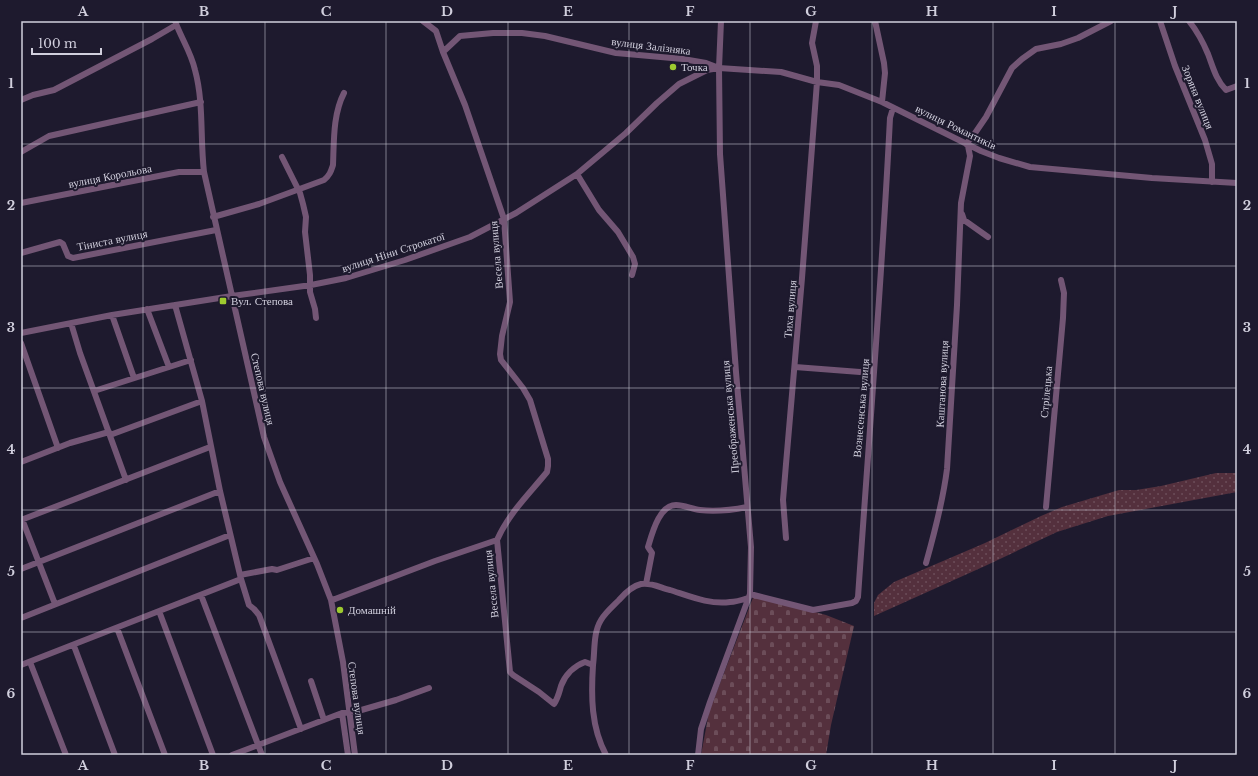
<svg xmlns="http://www.w3.org/2000/svg" width="1258" height="776" font-family="'Libre Baskerville',serif">
  <defs>
    <pattern id="grass-dots" width="8" height="8" patternUnits="userSpaceOnUse"><rect width="8" height="8" fill="#54303d"/><path d="M2 2h.1M6 6h.1" fill="none" stroke="#6c4d59" stroke-width="1.8" stroke-linecap="round"/></pattern>
    <pattern id="cemetery-stones" width="16" height="16" patternUnits="userSpaceOnUse"><rect width="16" height="16" fill="#54303d"/><path d="M2 7V4a2 2 0 0 1 4 0v3zM10 15v-3a2 2 0 0 1 4 0v3z" fill="#6c4d59"/></pattern>
  </defs>
  <rect width="100%" height="100%" fill="#1e1a2e"/>
  <path fill="url(#grass-dots)" d="M 1216,473 L 1237,473 L 1237,492 L 1108,516 L 1057,532 L 985,566 L 874,616 L 874,603 L 878,595 L 894,582 L 985,543 L 1041,516 L 1062,507 L 1119,490 L 1136,490 L 1161,486 Z"/>
  <path fill="url(#cemetery-stones)" d="M 754,595 L 826,615 L 854,626 L 831,725 L 826,755 L 701,755 L 709,712 Z"/>
  <g fill="none" stroke-linecap="round" stroke-linejoin="round">
    <path stroke="#735675" stroke-width="6" d="M 175,21 C 181,38 191,52 195,70 C 204,103 200,138 204,172 L 264,437 L 280,482 L 317,564 L 331,600 L 343,662 L 355,755
      M 423,21 L 436,31 L 443,52 L 465,105 L 504,219 L 510,302 L 502,336 L 500,354 L 501,360 L 523,388 L 530,400 L 548,459 L 548,466 L 547,472 C 529,494 509,513 497,540 L 510,672 L 513,675 L 539,692 L 554,704 C 558,698 559,693 561,686 C 565,675 574,666 585,662 L 593,665 C 591,696 591,727 606,755
      M 875,21 L 884,63 L 885,73 L 882,102
      M 1160,21 L 1175,66 L 1205,140 L 1212,164 L 1212,182
      M 1189,21 C 1197,31 1203,42 1208,54 C 1213,67 1216,80 1226,90 L 1237,86
      M 443,52 L 460,36 L 493,33 L 522,33 L 545,36 L 616,53 L 683,59 L 706,63 L 719,68
      M 21,100 L 33,95 L 54,90 L 152,39 L 176,25
      M 966,144 L 973,136 L 986,117 L 1012,68 L 1022,59 L 1036,49 L 1061,44 L 1078,38 L 1111,21
      M 21,152 L 49,136 L 201,102
      M 282,157 L 300,193 L 303,204 L 306,217 L 305,232 L 310,275 L 310,292 L 315,309 L 316,318
      M 577,174 L 599,210 L 618,232 L 633,257 L 635,264 L 632,275
      M 21,203 L 179,172 L 204,172
      M 962,214 L 964,220 L 988,237
      M 213,217 L 259,204 L 324,180 C 330,175 331,171 333,165 C 334,141 333,114 344,93
      M 21,253 L 60,242 L 63,244 L 68,256 L 73,258 L 216,230
      M 147,309 L 169,367
      M 112,315 L 134,378
      M 71,323 L 80,353 L 126,480
      M 21,333 L 112,315 L 232,296 L 311,285 L 346,278 L 405,260 L 470,237 L 516,213 L 577,174 L 626,133 L 657,103 L 679,84 L 707,70 L 719,68 L 781,72 L 817,82 L 839,85 L 882,102 L 981,151 L 999,158 L 1030,167 L 1152,178 L 1237,183
      M 21,343 L 58,448
      M 795,367 L 860,372 L 874,371
      M 94,391 L 191,360
      M 110,435 L 202,401
      M 21,462 L 70,443 L 109,432
      M 1046,507 L 1063,318 L 1064,293 L 1061,280
      M 22,519 L 55,604
      M 21,520 L 210,447
      M 786,538 L 783,500 L 786,464 L 802,278 L 817,82 L 817,66 L 812,43 L 816,21
      M 926,563 C 935,531 943,501 947,469 L 957,305 L 961,203 L 970,156 L 968,146
      M 21,569 L 220,491
      M 240,575 L 272,569 L 277,570 L 314,558
      M 241,579 L 249,605 L 254,609 L 259,615 L 301,729
      M 646,584 L 652,553 L 648,547 C 652,534 659,505 676,505 C 684,505 692,509 700,510 C 715,512 732,510 747,507
      M 750,594 L 813,610 L 852,603 L 856,601 L 858,597 C 869,437 882,278 890,118 L 893,108
      M 201,595 L 262,755
      M 331,600 L 335,599 L 435,561 L 497,540
      M 159,611 L 213,755
      M 21,618 L 230,535
      M 117,628 L 165,755
      M 74,646 L 115,755
      M 30,662 L 66,755
      M 21,665 L 241,579 L 220,491 L 202,401 L 175,305
      M 593,665 C 595,651 593,633 601,620 C 605,613 613,606 619,600 C 625,593 632,586 641,584 C 651,582 661,588 670,590 C 689,596 710,605 730,602 C 736,602 742,600 748,598
      M 311,681 L 324,720
      M 342,713 L 348,755
      M 232,755 L 342,713 L 358,711 L 396,700 L 429,688
      M 698,755 L 701,729 L 710,702 L 750,594 L 751,547 L 736,372 L 720,154 L 719,68 L 721,21"/>
  </g>
  <path fill="none" stroke="#d1cfdd" stroke-width="1" stroke-opacity="0.55" d="M 143,21 L 143,755M 265,21 L 265,755M 386,21 L 386,755M 508,21 L 508,755M 629,21 L 629,755M 750,21 L 750,755M 872,21 L 872,755M 993,21 L 993,755M 1115,21 L 1115,755M 21,144 L 1237,144M 21,266 L 1237,266M 21,388 L 1237,388M 21,510 L 1237,510M 21,632 L 1237,632"/>
  <g fill="#9eca2f" stroke="#1e1a2e" stroke-width="1.5">
    <circle cx="673" cy="67" r="4"/>
    <rect x="219" y="297" width="8" height="8" rx="2"/>
    <circle cx="340" cy="610" r="4"/>
  </g>
  <g text-anchor="middle" dominant-baseline="central" stroke-width="4" stroke-linejoin="round" paint-order="stroke">
    <g font-size="11" fill="#d1cfdd" stroke="#1e1a2e">
      <text transform="translate(651 46) rotate(7)">вулиця Залізняка</text>
      <text transform="translate(1198 97) rotate(68)">Зоряна вулиця</text>
      <text transform="translate(956 127) rotate(26)">вулиця Романтиків</text>
      <text transform="translate(110 176) rotate(-11)">вулиця Корольова</text>
      <text transform="translate(112 240) rotate(-11)">Тіниста вулиця</text>
      <text transform="translate(393 252) rotate(-18)">вулиця Ніни Строкатої</text>
      <text transform="translate(496 255) rotate(-95)">Весела вулиця</text>
      <text transform="translate(790 309) rotate(-85)">Тиха вулиця</text>
      <text transform="translate(942 384) rotate(-87)">Каштанова вулиця</text>
      <text transform="translate(263 389) rotate(77)">Степова вулиця</text>
      <text transform="translate(1046 392) rotate(-85)">Стрілецька</text>
      <text transform="translate(861 408) rotate(-85)">Вознесенська вулиця</text>
      <text transform="translate(730 417) rotate(-95)">Преображенська вулиця</text>
      <text transform="translate(491 584) rotate(-96)">Весела вулиця</text>
      <text transform="translate(357 698) rotate(82)">Степова вулиця</text>
    </g>
    <g font-size="11" fill="#d1cfdd" stroke="#1e1a2e" text-anchor="start">
      <text x="681" y="67">Точка</text>
      <text x="231" y="301">Вул. Степова</text>
      <text x="348" y="610">Домашній</text>
    </g>
  </g>
  <rect width="1258" height="776" fill="none" stroke="#1e1a2e" stroke-width="44"/>
  <path d="M32 48v6h69v-6" fill="none" stroke="#d1cfdd" stroke-width="2"/>
  <text x="38" y="48" font-size="12" fill="#d1cfdd" stroke="#1e1a2e" stroke-width="3" paint-order="stroke">100 m</text>
  <rect x="22" y="22" width="1214" height="732" fill="none" stroke="#d1cfdd" stroke-width="1.5"/>
  <g font-size="13" text-anchor="middle" font-weight="bold" fill="#d1cfdd">
    <text x="83" y="16">A</text>
    <text x="204" y="16">B</text>
    <text x="326" y="16">C</text>
    <text x="447" y="16">D</text>
    <text x="568" y="16">E</text>
    <text x="690" y="16">F</text>
    <text x="811" y="16">G</text>
    <text x="932" y="16">H</text>
    <text x="1054" y="16">I</text>
    <text x="1175" y="16">J</text>
    <text x="11" y="88">1</text>
    <text x="1247" y="88">1</text>
    <text x="11" y="210">2</text>
    <text x="1247" y="210">2</text>
    <text x="11" y="332">3</text>
    <text x="1247" y="332">3</text>
    <text x="11" y="454">4</text>
    <text x="1247" y="454">4</text>
    <text x="11" y="576">5</text>
    <text x="1247" y="576">5</text>
    <text x="11" y="698">6</text>
    <text x="1247" y="698">6</text>
    <text x="83" y="770">A</text>
    <text x="204" y="770">B</text>
    <text x="326" y="770">C</text>
    <text x="447" y="770">D</text>
    <text x="568" y="770">E</text>
    <text x="690" y="770">F</text>
    <text x="811" y="770">G</text>
    <text x="932" y="770">H</text>
    <text x="1054" y="770">I</text>
    <text x="1175" y="770">J</text>
  </g>
</svg>
